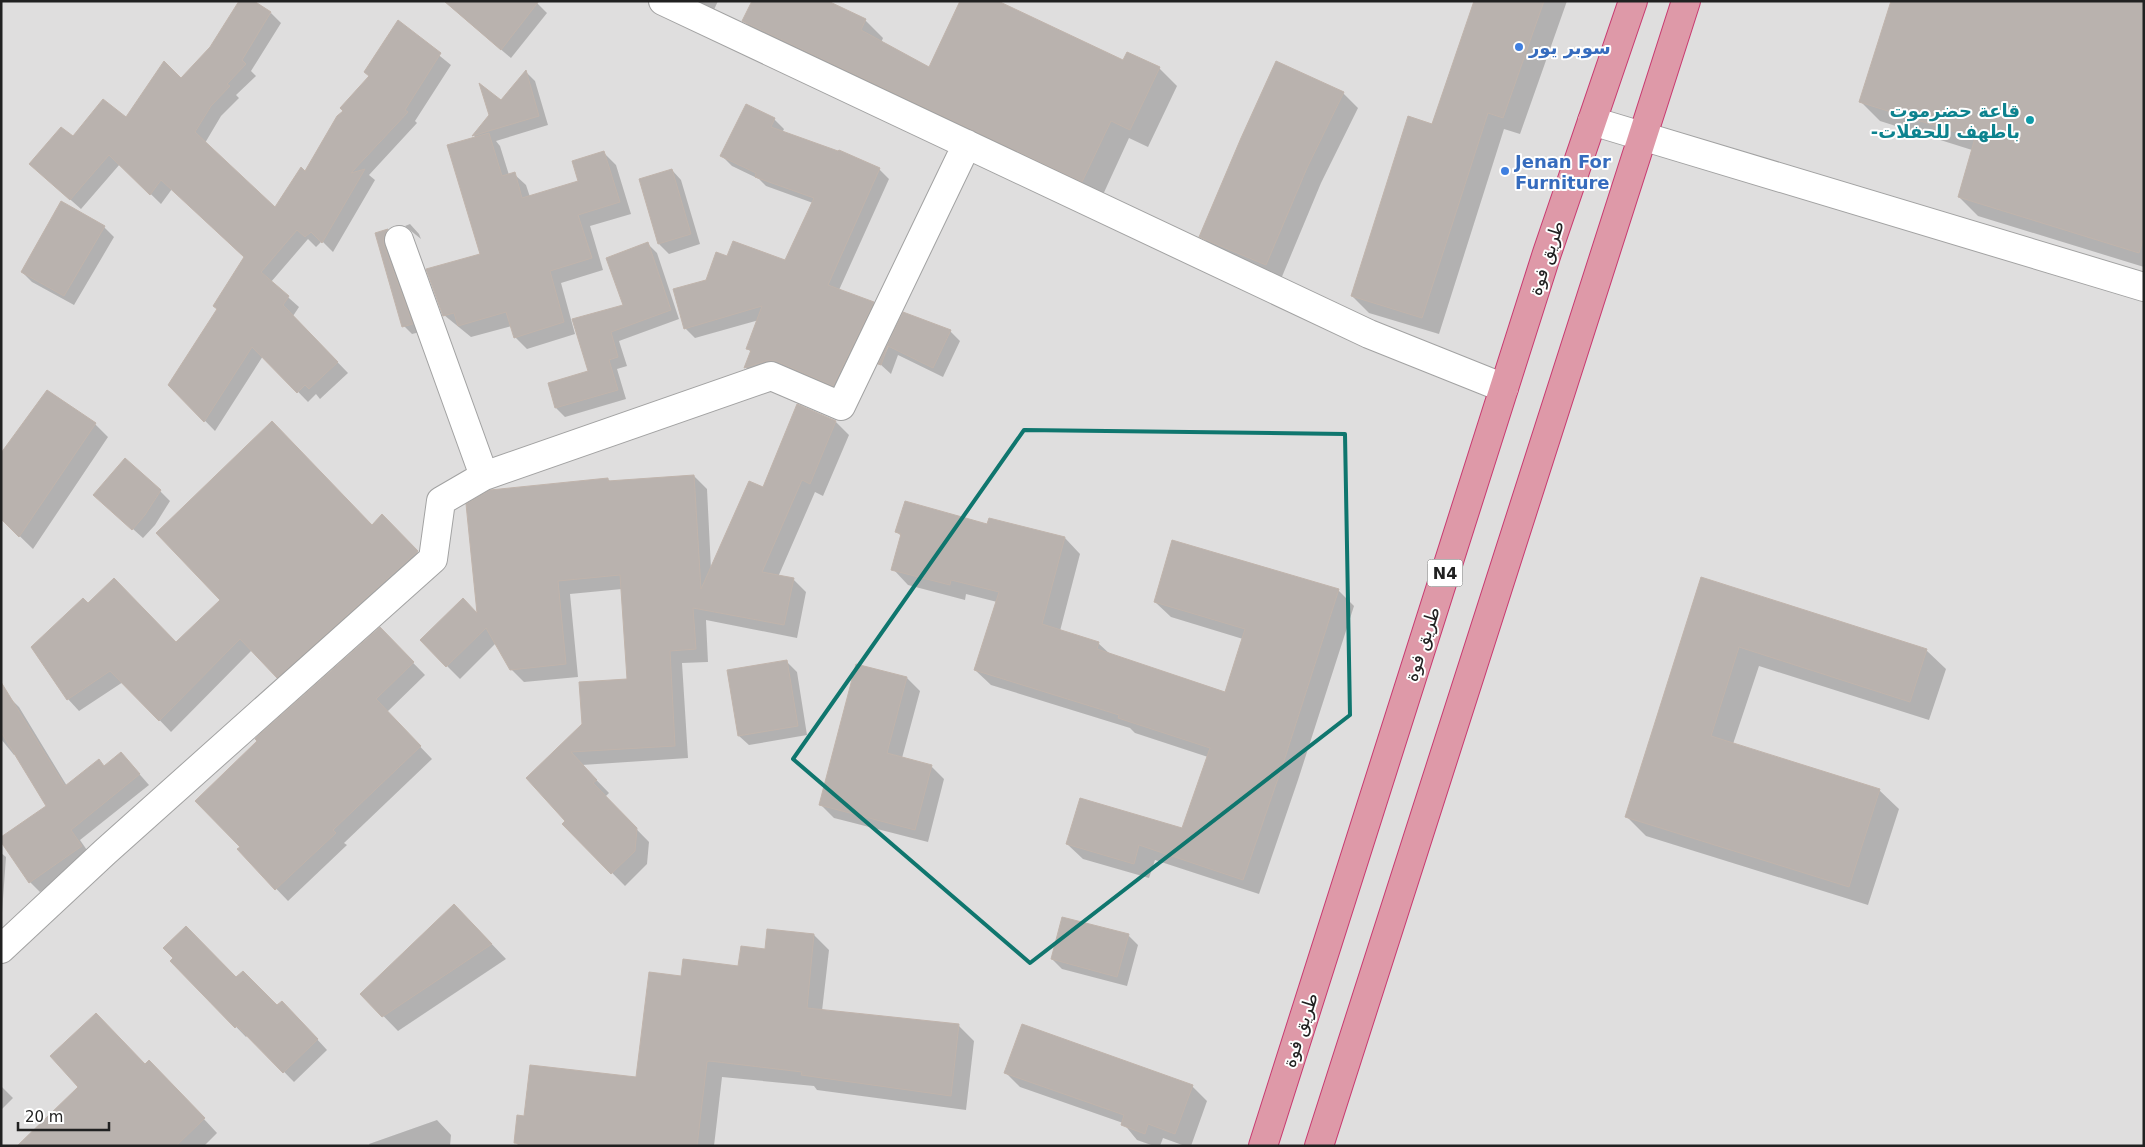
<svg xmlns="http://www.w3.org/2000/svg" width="2145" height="1147" font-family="'DejaVu Sans','Noto Sans Arabic',sans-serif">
  <rect width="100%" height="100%" fill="#f0ede8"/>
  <path fill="#dfdede" d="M 1,1 L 2144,1 L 2144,1146 L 1,1146 Z"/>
  <path fill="#0003" d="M 444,1 L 535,1 L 547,13 L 511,58 Z
    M 685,1 L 718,1 L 712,14 Z
    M 1476,1 L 1567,1 L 1520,134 L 1504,129 L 1439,334 L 1369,313 L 1352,296 L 1432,125 Z
    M 2144,1 L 2144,267 L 1978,216 L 1959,197 L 1972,150 L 1880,121 L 1861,102 Z
    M 271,13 L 281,23 L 251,71 L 256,76 L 236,95 L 239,98 L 221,116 L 205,143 L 276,209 L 305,173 L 345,111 L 370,76 L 398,22 L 451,65 L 415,121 L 417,123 L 369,175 L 375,180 L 333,252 L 322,241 L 316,247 L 308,239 L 271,282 L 299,307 L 293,316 L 348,373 L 320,399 L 316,394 L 308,402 L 263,356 L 215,431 L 170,385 L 218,309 L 245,258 L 172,189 L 161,204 L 120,164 L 81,209 L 30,164 L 73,138 L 126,119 Z
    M 865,20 L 883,38 L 881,43 L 930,68 L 1123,62 L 1159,68 L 1177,86 L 1148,147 L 1129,138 L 1101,199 L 762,39 L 744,21 Z
    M 526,72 L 535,81 L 548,125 L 496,141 L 500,146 L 509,175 L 514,174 L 526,185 L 530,197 L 580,182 L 604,153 L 616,165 L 631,214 L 590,226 L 603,270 L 561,283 L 575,334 L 527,349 L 515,337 L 512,326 L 471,337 L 444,315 L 482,254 L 476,138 L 474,136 Z
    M 1343,93 L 1358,108 L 1321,183 L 1281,279 L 1216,251 L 1201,236 Z
    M 774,119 L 784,129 L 782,133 L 879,169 L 889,179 L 839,290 L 873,303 L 883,313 L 843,395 L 755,378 L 746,368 L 751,352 L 748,349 L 759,320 L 695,338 L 685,328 L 707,281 L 728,257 L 786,262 L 813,203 L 766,186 L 759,179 L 732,166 L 722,156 Z
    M 672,170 L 681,180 L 700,244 L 669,254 L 659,244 L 641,180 Z
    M 410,224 L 419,234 L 421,239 L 405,226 Z
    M 104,227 L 114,237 L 74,305 L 32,282 L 22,272 Z
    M 388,231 L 395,238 L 420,332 L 412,334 L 404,326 L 377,234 Z
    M 648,244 L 657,253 L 679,319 L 619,341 L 627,366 L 617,369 L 626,399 L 565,417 L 556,408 L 549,383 L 589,372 L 625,306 Z
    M 904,314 L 950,331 L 960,341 L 943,377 L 898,355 L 891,374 L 880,364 Z
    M 836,422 L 849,435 L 823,496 L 815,492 L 778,577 L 793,579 L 806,592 L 797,638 L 706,620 L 708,662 L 682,663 L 688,758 L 582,765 L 609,793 L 605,797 L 649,842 L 647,864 L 625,886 L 564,824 L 567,821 L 527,778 L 628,680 L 622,589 L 570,594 L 578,677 L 524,682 L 511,669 L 496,643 L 460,679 L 421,640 L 479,616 L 608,479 L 611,482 L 694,476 L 707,489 L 711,569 L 764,488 Z
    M 95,424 L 108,437 L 33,549 L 1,518 Z
    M 160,491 L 170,501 L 155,525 L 143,538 L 105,504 Z
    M 382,516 L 429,564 L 289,688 L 252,650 L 171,732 L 123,682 L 79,711 L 68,699 L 88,605 L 176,643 L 372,526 Z
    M 988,525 L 1065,538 L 1080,554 L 1060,631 L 1098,643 L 1110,654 L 1226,693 L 1243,639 L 1171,617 L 1155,602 L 1338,590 L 1354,606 L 1298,780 L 1259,894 L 1155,860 L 1149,878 L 1083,859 L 1067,844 L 1183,830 L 1208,757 L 1135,733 L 1130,728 L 991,685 L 975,670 L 997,602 L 966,594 L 965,600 L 908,585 L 893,569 L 901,536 L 897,532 Z
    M 1701,578 L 1926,650 L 1946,669 L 1929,720 L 1759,666 L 1733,744 L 1879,790 L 1899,809 L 1868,905 L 1646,836 L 1626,816 Z
    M 380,629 L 425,675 L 387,712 L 432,759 L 344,843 L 347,845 L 288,901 L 239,850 Z
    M 787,662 L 797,672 L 807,735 L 749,745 L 739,736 Z
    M 907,678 L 920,691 L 902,758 L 931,766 L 944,779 L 928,842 L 834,818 L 821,805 Z
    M 9,697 L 19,707 L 67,786 L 104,767 L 121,753 L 149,785 L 80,840 L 91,856 L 40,892 L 30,882 L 48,806 L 16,754 L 14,755 L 1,739 L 1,702 Z
    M 1,853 L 6,857 L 2,913 L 1,913 Z
    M 469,920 L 506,959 L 398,1031 L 362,994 Z
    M 814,935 L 829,950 L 822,1011 L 959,1026 L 974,1041 L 966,1110 L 817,1090 L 814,1086 L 722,1077 L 714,1146 L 519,1146 L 515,1142 L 525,1118 L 638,1079 L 682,977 L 740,967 L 766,950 Z
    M 1128,935 L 1138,945 L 1127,986 L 1062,969 L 1052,959 Z
    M 174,958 L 236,979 L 277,1007 L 292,1012 L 327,1050 L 294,1082 L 248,1035 L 246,1037 L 172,961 Z
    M 145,1066 L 163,1075 L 217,1133 L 204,1146 L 19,1146 Z
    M 1005,1072 L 1192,1086 L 1207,1101 L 1191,1146 L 1185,1146 L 1163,1138 L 1160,1146 L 1154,1146 L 1137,1140 L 1123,1123 L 1020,1087 Z
    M 1,1086 L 13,1098 L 1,1110 Z
    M 437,1120 L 451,1135 L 450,1146 L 370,1146 L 369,1144 Z"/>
  <path fill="#b9b2ae" stroke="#c0b4ac" d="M 239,1 L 254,1 L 271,12 L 242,60 L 246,64 L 227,84 L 230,86 L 211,106 L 195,132 L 275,207 L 301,167 L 305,171 L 337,116 L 343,111 L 340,108 L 369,76 L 364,72 L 398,20 L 441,53 L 405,110 L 408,112 L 351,173 L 365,169 L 322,243 L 311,232 L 305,237 L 297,230 L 261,272 L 289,296 L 283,305 L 338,362 L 309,389 L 305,385 L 297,393 L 252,347 L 204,422 L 168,385 L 217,309 L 213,306 L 244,257 L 161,180 L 150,195 L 109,155 L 70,200 L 29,164 L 61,127 L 73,136 L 103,99 L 126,117 L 164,61 L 181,78 L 210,47 Z
    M 444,1 L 539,1 L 501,50 Z
    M 752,1 L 828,1 L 866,19 L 861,30 L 929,67 L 960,1 L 998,1 L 1123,60 L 1127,52 L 1160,67 L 1130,130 L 1111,121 L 1082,182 L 742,21 Z
    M 1474,1 L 1544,1 L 1503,118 L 1488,113 L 1422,318 L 1351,296 L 1408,116 L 1432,124 Z
    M 1891,1 L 2144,1 L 2144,237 L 2139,253 L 1958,197 L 1975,138 L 1859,102 Z
    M 1276,61 L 1344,92 L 1307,168 L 1266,265 L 1199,237 L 1241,138 Z
    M 526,70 L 539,116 L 472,136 L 489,115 L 479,83 L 501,100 Z
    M 746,104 L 775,118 L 771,127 L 838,151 L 839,150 L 880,168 L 828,285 L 874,302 L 833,386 L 776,361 L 766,361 L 744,368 L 751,350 L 746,349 L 762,306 L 684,329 L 673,289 L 706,280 L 716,252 L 727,256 L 733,241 L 785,260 L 814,198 L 755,177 L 756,173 L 720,156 Z
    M 489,133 L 502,176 L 515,172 L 522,198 L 578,181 L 572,161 L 604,151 L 620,202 L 578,215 L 592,258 L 550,271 L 564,322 L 514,338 L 506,312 L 458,326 L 454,313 L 443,316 L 426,269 L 480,254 L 447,145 Z
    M 672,169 L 691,234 L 658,244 L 639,179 Z
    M 61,201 L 105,226 L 64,296 L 21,272 Z
    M 388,229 L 384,237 L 384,245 L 413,324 L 402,327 L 375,233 Z
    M 648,242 L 671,310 L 611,332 L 618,357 L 609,360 L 618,390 L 555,408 L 548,383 L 588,371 L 572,319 L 623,305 L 606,258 Z
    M 903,312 L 951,330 L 933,368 L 888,346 L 881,365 L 878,364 Z
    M 47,390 L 96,423 L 19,537 L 1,519 L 1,453 Z
    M 797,404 L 836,421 L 810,484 L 802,480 L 762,572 L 794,578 L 784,625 L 693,608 L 696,649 L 670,651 L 675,746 L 571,752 L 597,780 L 593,783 L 637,828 L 635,851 L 611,874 L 562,824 L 565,821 L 526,778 L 582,724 L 579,682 L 627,679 L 620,575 L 558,581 L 566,664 L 510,670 L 486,628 L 446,667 L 420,640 L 463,598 L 477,613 L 466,504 L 490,490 L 608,478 L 608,481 L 694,475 L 701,589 L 749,481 L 763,487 Z
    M 272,421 L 372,525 L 382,514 L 418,551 L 277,678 L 240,639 L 159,721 L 110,671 L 67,700 L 31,647 L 83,598 L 88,603 L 114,578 L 176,642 L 220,600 L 156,533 Z
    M 125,458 L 161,490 L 145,515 L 132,530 L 93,495 Z
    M 905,501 L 987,524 L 989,518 L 1065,537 L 1042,624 L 1099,642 L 1097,649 L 1225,692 L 1245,629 L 1154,602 L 1172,540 L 1339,589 L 1283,764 L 1243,880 L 1139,845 L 1134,864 L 1066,844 L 1080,798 L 1182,828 L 1210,748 L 1118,718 L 1119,715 L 974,670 L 999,592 L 951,580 L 950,585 L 891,570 L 901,534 L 895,532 Z
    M 1701,577 L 1927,649 L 1910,702 L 1739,647 L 1711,736 L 1880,789 L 1849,887 L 1625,817 Z
    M 380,627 L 414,662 L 376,699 L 421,746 L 333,830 L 336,833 L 275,890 L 237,849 L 240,847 L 195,801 L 257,741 L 255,739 L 261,733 Z
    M 787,660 L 798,726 L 738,736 L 727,670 Z
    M 856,664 L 907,677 L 887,753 L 932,765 L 915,830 L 819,805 Z
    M 1,682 L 65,786 L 99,759 L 104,766 L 121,752 L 140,774 L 71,830 L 82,846 L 29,883 L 1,842 L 1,837 L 46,806 L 1,732 Z
    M 454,904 L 492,944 L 382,1017 L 360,994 Z
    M 1062,917 L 1129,934 L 1117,977 L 1051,959 Z
    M 186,926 L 236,977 L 243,971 L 277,1005 L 282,1001 L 318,1039 L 283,1073 L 237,1026 L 235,1028 L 170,961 L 173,958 L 163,948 Z
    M 767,929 L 814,934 L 807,1008 L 959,1024 L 951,1096 L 801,1075 L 802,1072 L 709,1061 L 707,1062 L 697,1146 L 541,1146 L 514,1143 L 517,1115 L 524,1116 L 530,1065 L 636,1077 L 649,972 L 681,976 L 683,959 L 738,966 L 741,946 L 765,949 Z
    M 96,1013 L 145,1064 L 149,1060 L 205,1118 L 176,1146 L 17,1146 L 78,1087 L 50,1056 Z
    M 1022,1024 L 1193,1085 L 1175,1134 L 1148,1124 L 1145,1134 L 1121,1125 L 1124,1115 L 1004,1073 Z"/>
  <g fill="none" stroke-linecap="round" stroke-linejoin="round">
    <g stroke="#a2a2a2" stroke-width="30">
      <path id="street" d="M 663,1 L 1369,334 L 1504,388
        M 1592,121 L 2144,287
        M 399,240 L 484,476 L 771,376 L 841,406 L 967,144
        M 1,949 L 105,852 L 433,559 L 441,501 L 484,476"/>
    </g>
    <g stroke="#c83b70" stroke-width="30">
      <path id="highway" d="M 1263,1146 L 1547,253 L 1633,1
        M 1319,1146 L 1686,1"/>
    </g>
    <use href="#street" stroke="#fff" stroke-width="28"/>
    <use href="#highway" stroke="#de99a8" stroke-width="28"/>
  </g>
  <path fill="none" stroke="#0f766e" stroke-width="4" stroke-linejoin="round" d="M 1024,430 L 1345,434 L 1350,715 L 1030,963 L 793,759 Z"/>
  <g fill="#3f7fe0" stroke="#fff" stroke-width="2">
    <circle cx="1519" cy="47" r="5"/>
    <circle cx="1505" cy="171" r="5"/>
  </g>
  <circle fill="#0f9aa8" stroke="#fff" stroke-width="2" cx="2030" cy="120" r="5"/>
  <g text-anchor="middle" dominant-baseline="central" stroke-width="4" stroke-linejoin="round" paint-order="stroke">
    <rect fill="#fff" stroke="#646464" stroke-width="1" x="1427.5" y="559.5" width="35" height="27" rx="4"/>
    <g font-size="16" font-weight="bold" fill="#212121">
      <text x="1445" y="573">N4</text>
    </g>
    <g font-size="18" font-weight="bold" fill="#366cbe" stroke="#fff" text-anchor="start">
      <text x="1529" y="47">سوبر يور</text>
      <text x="1515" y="161">Jenan For<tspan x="1515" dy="21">Furniture</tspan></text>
    </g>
    <g font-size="18" font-weight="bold" fill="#0d838f" stroke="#fff" text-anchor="end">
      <text x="2020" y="110">قاعة حضرموت<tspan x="2020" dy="21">-باطهف للحفلات</tspan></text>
    </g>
    <g font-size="18" fill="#212121" stroke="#fff">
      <text transform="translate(1546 258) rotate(-72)">طريق فوة</text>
      <text transform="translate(1422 644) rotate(-72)">طريق فوة</text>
      <text transform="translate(1300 1030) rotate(-72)">طريق فوة</text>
    </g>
  </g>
  <rect width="2145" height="1147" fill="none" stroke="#212121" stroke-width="5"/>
  <path d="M18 1122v8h91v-8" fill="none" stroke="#212121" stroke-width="2.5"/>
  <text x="25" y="1122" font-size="15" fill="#212121" stroke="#ffffff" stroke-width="4" paint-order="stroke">20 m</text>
</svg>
